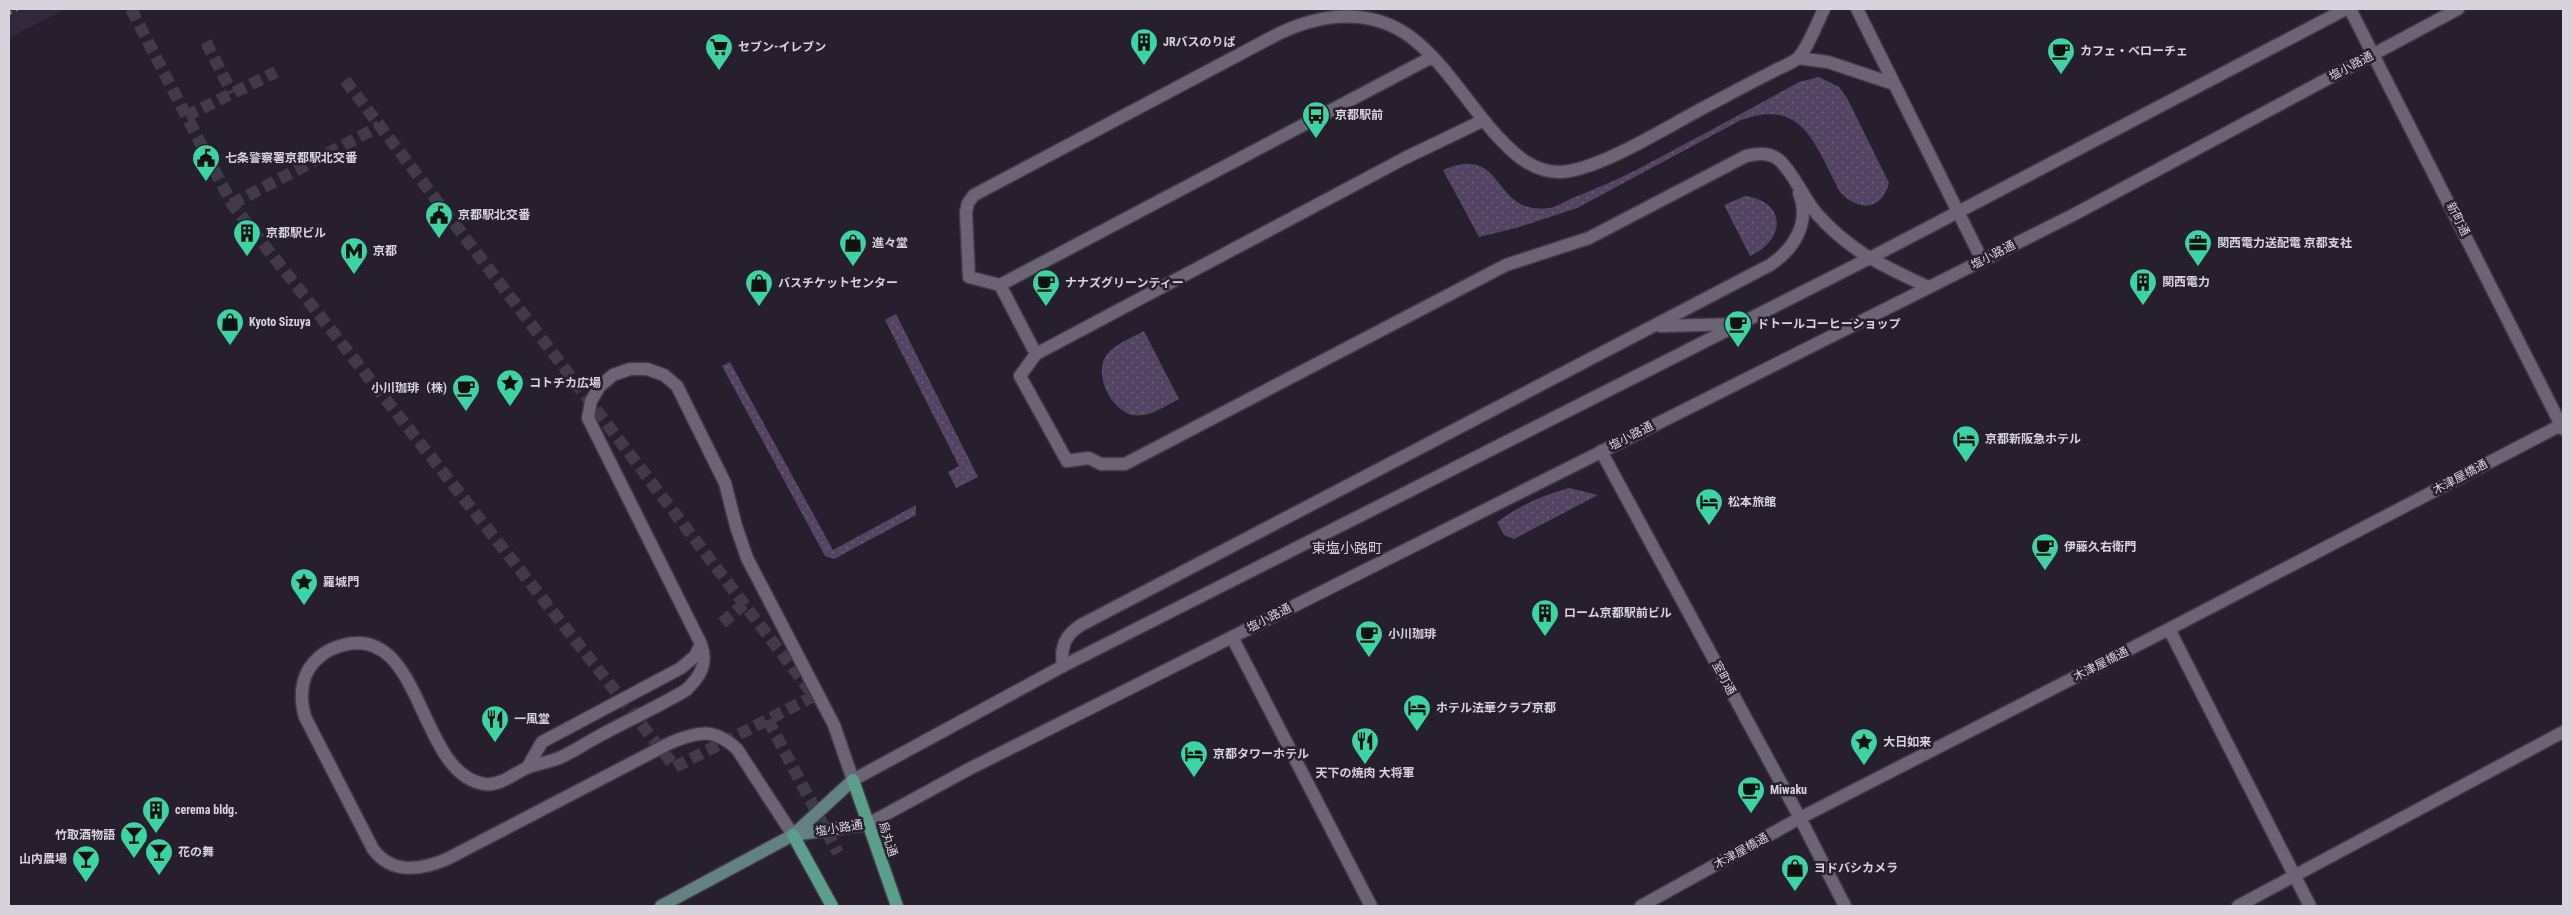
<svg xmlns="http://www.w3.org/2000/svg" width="2572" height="915" font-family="'Roboto Condensed','Noto Sans JP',sans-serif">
  <defs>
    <pattern id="grass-dots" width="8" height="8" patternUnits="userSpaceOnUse" patternTransform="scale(1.25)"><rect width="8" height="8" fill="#534463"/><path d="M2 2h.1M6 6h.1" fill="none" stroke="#6b5e79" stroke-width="1.8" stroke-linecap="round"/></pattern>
  </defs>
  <rect width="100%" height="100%" fill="#271f2e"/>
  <path fill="#32283c" d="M 9,9 L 65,9 L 9,38 Z"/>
  <path fill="url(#grass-dots)" d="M 1819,77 L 1839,87 L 1847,98 L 1889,183 C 1881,212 1858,211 1840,192 C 1815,146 1804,97 1741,120 L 1577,208 L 1516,228 L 1479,237 L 1443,170 C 1507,142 1490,216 1549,208 C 1556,207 1564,202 1570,199 C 1593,190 1614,181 1636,170 C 1691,141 1745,112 1799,82 Z
    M 1745,196 C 1786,201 1787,239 1750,256 L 1724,205 Z
    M 896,314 L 978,477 L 956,488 L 948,472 L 959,466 L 885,320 Z
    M 1144,331 L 1179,399 C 1165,406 1149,418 1133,415 C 1110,410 1092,372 1108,353 C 1117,343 1133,337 1144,331 Z
    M 730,362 L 833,550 L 916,505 L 916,515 L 834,559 L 825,556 L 722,366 Z
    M 1569,488 L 1598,495 L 1514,539 L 1504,535 L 1497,522 C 1519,506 1542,495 1569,488 Z"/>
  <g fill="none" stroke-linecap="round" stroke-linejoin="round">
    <path stroke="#413a48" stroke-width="12" stroke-dasharray="12 6" stroke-linecap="butt" d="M 131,9 L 232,204 L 675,767 L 814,696 L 345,80
      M 206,42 L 232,93
      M 186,116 L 276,72
      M 232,204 L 380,126
      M 722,623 L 744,604
      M 768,720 L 838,853"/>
    <g stroke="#403946" stroke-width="15">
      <path id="service" d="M 1432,57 L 1000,285 L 969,277 L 966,212 L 968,203 L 974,195 L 1276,35 C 1322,12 1376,6 1418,43 C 1450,70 1472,110 1501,140 C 1517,157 1535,172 1559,172 C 1596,172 1669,126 1703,108 C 1726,96 1748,84 1770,73 C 1779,68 1790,64 1797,59 C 1807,50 1818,21 1824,9
        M 1798,58 L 1828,62 L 1894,84
        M 1482,121 L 1405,158 L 1036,354 L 1020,376 L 1067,461 L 1089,458 L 1101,464 L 1125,464 L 1506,265 L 1589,238 L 1746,156 C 1758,153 1770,152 1779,160 C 1793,172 1804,199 1817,214 C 1852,253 1882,265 1928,287
        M 1000,285 L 1036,354
        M 1660,326 L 1740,324
        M 701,644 C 708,663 701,676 686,690 C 658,707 628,720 599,736 C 586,743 573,752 559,758 C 549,762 537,764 526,768 C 514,774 499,786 485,784 C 416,775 424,616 337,647 C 324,651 310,663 305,677 C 300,691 301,703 305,717 L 373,849 C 392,875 421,870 447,859 L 672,742 C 700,731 714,728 737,749 L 793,835
        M 1063,666 C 1060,647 1065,635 1081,625 L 1770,265 C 1794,249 1811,222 1799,193
        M 527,768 L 542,742 L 681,668 L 695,656 L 701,644 L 588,418 L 591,401 L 600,386 L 613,375 L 630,369 L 647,369 L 664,375 L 677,386 L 725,483 L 736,526 L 747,558 L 834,725 L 853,780"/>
    </g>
    <g stroke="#403946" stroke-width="15">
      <path id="minor" d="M 1601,451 L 1800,818 L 1845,906
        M 2169,629 L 2310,906
        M 1232,637 L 1371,906
        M 1641,906 L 1800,818 L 2169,629 L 2561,425
        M 2238,906 L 2563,732"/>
    </g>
    <g stroke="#403946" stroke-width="15">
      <path id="tertiary" d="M 1857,9 L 1982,260
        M 2350,9 L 2563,429
        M 853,780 L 1063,666 L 1868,259 L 2346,9
        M 868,824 L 969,769 L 2073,215 L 2458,9"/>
    </g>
    <g stroke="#403946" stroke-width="15">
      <path id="secondary" d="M 794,835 L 868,824
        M 661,906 L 793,835 L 853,780"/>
    </g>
    <g stroke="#403946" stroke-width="15">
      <path id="primary" d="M 853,780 L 897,906
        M 793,835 L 832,906"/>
    </g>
    <use href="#service" stroke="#6c6475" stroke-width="12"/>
    <use href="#minor" stroke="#6c6475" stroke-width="12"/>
    <use href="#tertiary" stroke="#6c6475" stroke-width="12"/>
    <use href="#secondary" stroke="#638180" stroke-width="12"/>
    <use href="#primary" stroke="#5b9e8c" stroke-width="12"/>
    <path stroke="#857f8c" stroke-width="4" stroke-dasharray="2.5 5" stroke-linecap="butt" d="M 9,13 L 17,9"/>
  </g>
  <defs>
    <g id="building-pin" transform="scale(1.4375)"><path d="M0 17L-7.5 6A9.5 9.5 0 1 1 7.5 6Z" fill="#3dd4a3" stroke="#271f2e"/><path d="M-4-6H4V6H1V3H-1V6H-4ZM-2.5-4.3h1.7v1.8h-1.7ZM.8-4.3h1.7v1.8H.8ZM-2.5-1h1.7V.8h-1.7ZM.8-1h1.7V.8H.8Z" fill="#111"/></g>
    <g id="supermarket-pin" transform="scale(1.4375)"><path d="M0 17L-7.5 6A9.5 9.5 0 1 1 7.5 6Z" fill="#3dd4a3" stroke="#271f2e"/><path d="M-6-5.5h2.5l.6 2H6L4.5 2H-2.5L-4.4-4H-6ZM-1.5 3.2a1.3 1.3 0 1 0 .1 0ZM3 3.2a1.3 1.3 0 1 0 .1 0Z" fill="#111"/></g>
    <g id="cafe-pin" transform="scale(1.4375)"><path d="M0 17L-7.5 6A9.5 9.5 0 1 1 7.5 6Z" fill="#3dd4a3" stroke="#271f2e"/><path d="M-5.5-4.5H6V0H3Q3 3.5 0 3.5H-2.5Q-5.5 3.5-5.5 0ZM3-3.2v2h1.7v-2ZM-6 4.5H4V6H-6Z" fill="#111"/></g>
    <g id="bus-pin" transform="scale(1.4375)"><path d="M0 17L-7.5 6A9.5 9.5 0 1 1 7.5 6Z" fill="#3dd4a3" stroke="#271f2e"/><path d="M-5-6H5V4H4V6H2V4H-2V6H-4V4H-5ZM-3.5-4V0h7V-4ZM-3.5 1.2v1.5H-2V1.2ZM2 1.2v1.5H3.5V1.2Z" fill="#111"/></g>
    <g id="civic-pin" transform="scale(1.4375)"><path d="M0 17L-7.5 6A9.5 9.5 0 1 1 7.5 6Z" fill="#3dd4a3" stroke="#271f2e"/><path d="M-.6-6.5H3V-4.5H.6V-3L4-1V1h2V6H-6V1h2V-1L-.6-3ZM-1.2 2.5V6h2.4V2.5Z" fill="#111"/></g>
    <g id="shop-pin" transform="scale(1.4375)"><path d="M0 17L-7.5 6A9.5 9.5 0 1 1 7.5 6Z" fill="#3dd4a3" stroke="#271f2e"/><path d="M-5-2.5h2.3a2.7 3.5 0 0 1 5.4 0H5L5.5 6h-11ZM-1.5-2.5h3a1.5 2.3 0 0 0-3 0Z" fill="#111"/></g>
    <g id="office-pin" transform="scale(1.4375)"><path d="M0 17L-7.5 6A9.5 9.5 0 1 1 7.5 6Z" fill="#3dd4a3" stroke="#271f2e"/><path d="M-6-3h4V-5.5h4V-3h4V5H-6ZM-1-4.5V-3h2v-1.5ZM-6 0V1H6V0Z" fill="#111"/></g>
    <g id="metro-pin" transform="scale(1.4375)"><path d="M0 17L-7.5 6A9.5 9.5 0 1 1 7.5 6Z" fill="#3dd4a3" stroke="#271f2e"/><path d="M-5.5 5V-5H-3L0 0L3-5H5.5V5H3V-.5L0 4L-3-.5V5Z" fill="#111"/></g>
    <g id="sight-pin" transform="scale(1.4375)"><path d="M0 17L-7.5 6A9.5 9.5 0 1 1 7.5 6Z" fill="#3dd4a3" stroke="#271f2e"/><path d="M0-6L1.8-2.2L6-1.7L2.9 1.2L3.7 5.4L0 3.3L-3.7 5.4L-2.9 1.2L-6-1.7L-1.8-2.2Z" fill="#111"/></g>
    <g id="hotel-pin" transform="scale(1.4375)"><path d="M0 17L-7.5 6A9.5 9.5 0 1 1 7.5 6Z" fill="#3dd4a3" stroke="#271f2e"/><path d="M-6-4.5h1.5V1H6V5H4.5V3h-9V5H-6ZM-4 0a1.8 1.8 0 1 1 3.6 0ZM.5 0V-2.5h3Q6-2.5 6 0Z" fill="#111"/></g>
    <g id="restaurant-pin" transform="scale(1.4375)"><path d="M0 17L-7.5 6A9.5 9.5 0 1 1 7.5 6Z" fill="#3dd4a3" stroke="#271f2e"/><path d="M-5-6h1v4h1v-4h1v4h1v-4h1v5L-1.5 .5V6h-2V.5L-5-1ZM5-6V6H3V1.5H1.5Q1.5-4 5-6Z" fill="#111"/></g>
    <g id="bar-pin" transform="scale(1.4375)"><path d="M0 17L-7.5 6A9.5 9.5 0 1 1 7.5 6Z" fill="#3dd4a3" stroke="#271f2e"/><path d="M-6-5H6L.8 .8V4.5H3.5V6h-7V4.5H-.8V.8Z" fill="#111"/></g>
  </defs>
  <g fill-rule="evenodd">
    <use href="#building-pin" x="1144" y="42"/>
    <use href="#supermarket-pin" x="719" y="47"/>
    <use href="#cafe-pin" x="2061" y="51"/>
    <use href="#bus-pin" x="1316" y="115"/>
    <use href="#civic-pin" x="206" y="158"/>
    <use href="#civic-pin" x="439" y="215"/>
    <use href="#building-pin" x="247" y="233"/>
    <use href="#shop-pin" x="853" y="243"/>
    <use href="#office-pin" x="2198" y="243"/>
    <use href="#metro-pin" x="354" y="251"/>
    <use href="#building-pin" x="2143" y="282"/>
    <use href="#shop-pin" x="759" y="283"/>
    <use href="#cafe-pin" x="1046" y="283"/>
    <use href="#shop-pin" x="230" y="322"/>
    <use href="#cafe-pin" x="1738" y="324"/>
    <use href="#sight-pin" x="510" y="383"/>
    <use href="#cafe-pin" x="466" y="388"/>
    <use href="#hotel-pin" x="1966" y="439"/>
    <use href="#hotel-pin" x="1709" y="502"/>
    <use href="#cafe-pin" x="2045" y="547"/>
    <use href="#sight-pin" x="304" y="582"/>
    <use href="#building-pin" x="1545" y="613"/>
    <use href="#cafe-pin" x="1369" y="634"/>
    <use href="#hotel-pin" x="1417" y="708"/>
    <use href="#restaurant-pin" x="495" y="719"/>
    <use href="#restaurant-pin" x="1365" y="741"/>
    <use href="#sight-pin" x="1864" y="742"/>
    <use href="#hotel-pin" x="1194" y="754"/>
    <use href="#cafe-pin" x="1751" y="790"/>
    <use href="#building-pin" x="156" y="810"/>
    <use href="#bar-pin" x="134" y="835"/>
    <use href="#bar-pin" x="159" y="852"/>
    <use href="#bar-pin" x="86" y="859"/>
    <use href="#shop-pin" x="1795" y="868"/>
  </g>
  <g text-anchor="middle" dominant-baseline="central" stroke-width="5" stroke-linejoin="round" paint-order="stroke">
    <g font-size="12" font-weight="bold" fill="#d7d3dd" stroke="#271f2e" text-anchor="start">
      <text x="1163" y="42">JRバスのりば</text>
      <text x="738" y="47">セブン-イレブン</text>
      <text x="2080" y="51">カフェ・ベローチェ</text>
      <text x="1335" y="115">京都駅前</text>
      <text x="225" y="158">七条警察署京都駅北交番</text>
      <text x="458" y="215">京都駅北交番</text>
      <text x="266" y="233">京都駅ビル</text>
      <text x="872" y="243">進々堂</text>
      <text x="2217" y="243">関西電力送配電 京都支社</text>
      <text x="373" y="251">京都</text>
      <text x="2162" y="282">関西電力</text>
      <text x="778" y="283">バスチケットセンター</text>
      <text x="1065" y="283">ナナズグリーンティー</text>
      <text x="249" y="322">Kyoto Sizuya</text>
      <text x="1757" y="324">ドトールコーヒーショップ</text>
      <text x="529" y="383">コトチカ広場</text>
      <text x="447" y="388" text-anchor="end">小川珈琲（株)</text>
      <text x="1985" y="439">京都新阪急ホテル</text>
      <text x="1728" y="502">松本旅館</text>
      <text x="2064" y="547">伊藤久右衛門</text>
      <text x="323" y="582">羅城門</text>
      <text x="1564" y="613">ローム京都駅前ビル</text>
      <text x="1388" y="634">小川珈琲</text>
      <text x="1436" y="708">ホテル法華クラブ京都</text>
      <text x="514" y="719">一風堂</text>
      <text x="1883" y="742">大日如来</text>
      <text x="1213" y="754">京都タワーホテル</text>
      <text x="1365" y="773" text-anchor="middle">天下の焼肉 大将軍</text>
      <text x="1770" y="790">Miwaku</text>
      <text x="175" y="810">cerema bldg.</text>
      <text x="115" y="835" text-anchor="end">竹取酒物語</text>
      <text x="178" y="852">花の舞</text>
      <text x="67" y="859" text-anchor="end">山内農場</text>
      <text x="1814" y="868">ヨドバシカメラ</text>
    </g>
    <g font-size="12" fill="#d7d3dd" stroke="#271f2e">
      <text transform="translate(2351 66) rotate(-28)">塩小路通</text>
      <text transform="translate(2458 219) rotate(63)">新町通</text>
      <text transform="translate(1993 255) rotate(-27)">塩小路通</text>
      <text transform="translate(1631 436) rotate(-27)">塩小路通</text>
      <text transform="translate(2460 477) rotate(-28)">木津屋橋通</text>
      <text transform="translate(1269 618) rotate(-27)">塩小路通</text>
      <text transform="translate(2101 664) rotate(-27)">木津屋橋通</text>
      <text transform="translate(1724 678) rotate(62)">室町通</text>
      <text transform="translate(839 828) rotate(-9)">塩小路通</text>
      <text transform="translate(888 839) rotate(72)">烏丸通</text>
      <text transform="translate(1741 851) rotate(-29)">木津屋橋通</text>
    </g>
    <g font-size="14" fill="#d7d3dd" stroke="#271f2e">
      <text x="1347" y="548">東塩小路町</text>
    </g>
  </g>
  <rect width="2572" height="915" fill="none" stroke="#d7d3dd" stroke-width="20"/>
</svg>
